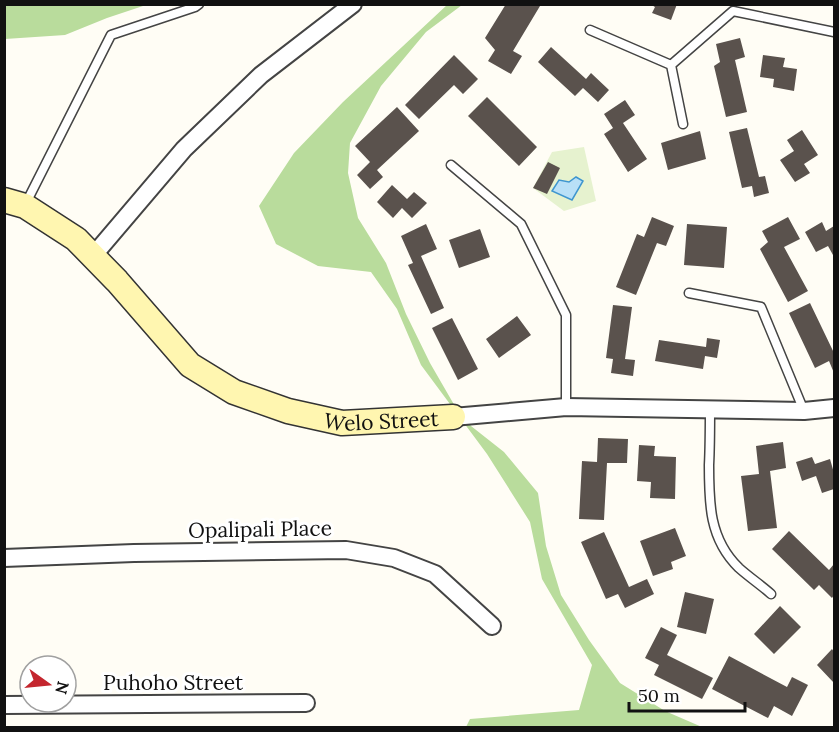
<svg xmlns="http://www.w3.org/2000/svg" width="839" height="732" font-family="Lora,serif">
  <rect width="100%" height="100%" fill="#fffdf5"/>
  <path fill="#b9dc9c" d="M 5,4 L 146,4 L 146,5 L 107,18 L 65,35 L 5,39 Z
    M 447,5 L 462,5 L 426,32 L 381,86 L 350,143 L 348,173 L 358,218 L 386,263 L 406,314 L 430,363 L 456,408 L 471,426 L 504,452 L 538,493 L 546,546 L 561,595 L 589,640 L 620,683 L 665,711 L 702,727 L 466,727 L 470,719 L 579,710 L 592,665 L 542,579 L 530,522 L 487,454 L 421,365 L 397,309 L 371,272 L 318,266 L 276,244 L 259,206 L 294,153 L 343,102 Z"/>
  <path fill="#e6f2cf" d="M 584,147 L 596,201 L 564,211 L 533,188 L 552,152 Z"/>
  <path fill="#b9e0f7" stroke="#3f96cf" stroke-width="1.5" d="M 576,177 L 583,181 L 572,200 L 552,191 L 559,180 L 569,182 Z"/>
  <path fill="#5a524d" d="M 506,4 L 537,4 L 540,6 L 513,51 L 522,56 L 511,74 L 488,61 L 495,50 L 485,38 Z
    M 650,4 L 677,4 L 671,20 L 652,13 L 655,7 Z
    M 740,38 L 745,57 L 735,60 L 747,112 L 726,117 L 714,66 L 720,62 L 716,44 Z
    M 551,47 L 586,79 L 591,73 L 609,90 L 598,102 L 583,88 L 575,96 L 538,62 Z
    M 454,55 L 478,79 L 463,94 L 454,85 L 419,119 L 405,105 Z
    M 763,55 L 785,58 L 783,67 L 797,69 L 794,91 L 773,87 L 774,79 L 760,77 Z
    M 487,97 L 537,147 L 519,166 L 468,116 Z
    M 625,100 L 635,115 L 623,123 L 647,159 L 628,172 L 604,134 L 613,128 L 604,114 Z
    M 397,107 L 419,131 L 377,170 L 383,177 L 370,189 L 357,175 L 370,162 L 355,146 Z
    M 747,128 L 759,177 L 765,176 L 769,193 L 754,197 L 752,186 L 742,188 L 729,132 Z
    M 802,130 L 818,155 L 804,164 L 810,173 L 795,182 L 780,160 L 794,151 L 787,140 Z
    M 700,131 L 706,159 L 668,170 L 661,143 Z
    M 548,162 L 560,168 L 547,194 L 533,188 Z
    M 392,185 L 407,199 L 414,192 L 427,203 L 412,218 L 402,208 L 393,218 L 377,202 Z
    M 652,217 L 674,226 L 666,246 L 657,243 L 636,295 L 616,287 L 637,234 L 644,237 Z
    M 788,217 L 800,239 L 784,247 L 808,291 L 788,302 L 760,249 L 768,242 L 762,231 Z
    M 822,222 L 826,231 L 834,226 L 834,254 L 833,255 L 828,246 L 816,252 L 805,232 Z
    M 426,224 L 437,249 L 421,256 L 444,308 L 431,314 L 408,265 L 413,263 L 401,236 Z
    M 687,224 L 727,227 L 724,268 L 684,265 Z
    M 480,229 L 490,257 L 459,268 L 449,240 Z
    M 810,303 L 834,353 L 834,373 L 829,361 L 815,368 L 789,313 Z
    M 613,305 L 632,307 L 625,359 L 635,360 L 633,376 L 611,373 L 613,359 L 606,358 Z
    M 517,316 L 531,335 L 499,358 L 486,339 Z
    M 452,318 L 478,369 L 458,380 L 432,328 Z
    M 707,338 L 720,340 L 717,358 L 705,356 L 703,369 L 655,361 L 659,340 L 706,347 Z
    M 598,438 L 628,439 L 627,463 L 607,463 L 604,520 L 579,519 L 582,461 L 597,462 Z
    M 783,442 L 786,468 L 770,471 L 777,528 L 748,531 L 741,476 L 759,474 L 756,446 Z
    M 639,445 L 655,446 L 654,456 L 676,457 L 675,499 L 650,498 L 651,482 L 637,481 Z
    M 812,457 L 815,464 L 830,459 L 834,473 L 834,489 L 822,493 L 816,476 L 802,481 L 796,462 Z
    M 675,528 L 686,556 L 671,562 L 673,569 L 653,576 L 640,541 Z
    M 789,531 L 829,570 L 834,564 L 834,595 L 832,598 L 819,585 L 814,590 L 772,549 Z
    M 604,532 L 629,587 L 647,579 L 654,594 L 625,608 L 618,594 L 606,599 L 581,542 Z
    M 685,592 L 714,599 L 706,634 L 677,627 Z
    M 780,606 L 801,627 L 774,654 L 754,634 Z
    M 661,627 L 677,635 L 667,655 L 713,678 L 702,699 L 654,675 L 659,665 L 645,658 Z
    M 832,649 L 834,652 L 834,683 L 817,665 Z
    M 729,656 L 787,687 L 792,677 L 808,685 L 792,716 L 774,706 L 768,718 L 712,689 Z"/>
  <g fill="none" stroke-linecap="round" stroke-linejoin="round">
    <g stroke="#444" stroke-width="11">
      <path id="lane" d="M 590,30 L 671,65
        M 683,124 L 671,65 L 733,11 L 834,32
        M 451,165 L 521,224 L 566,315 L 566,407
        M 25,205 L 111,35 L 195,7 L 199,4
        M 689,293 L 761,307 L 804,411
        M 710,409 C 710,428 710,446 709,465 C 709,503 709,539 739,568 C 749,577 761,585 771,594"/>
    </g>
    <g stroke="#444" stroke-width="20">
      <path id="street" d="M 93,256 L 184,149 L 261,75 L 353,4
        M 453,417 L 566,407 L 804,411 L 834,408
        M 4,558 L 134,553 L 346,550 L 394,558 L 435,574 L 492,626
        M 4,705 L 306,703"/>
    </g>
    <g stroke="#333" stroke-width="27">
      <g id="secondary">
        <path id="s1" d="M 4,200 L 25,206 L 76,239 L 117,281 L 190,365 L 234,392 L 288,411 L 342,423 L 453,417"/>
      </g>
    </g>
    <use href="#lane" stroke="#fff" stroke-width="8"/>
    <use href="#street" stroke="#fff" stroke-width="16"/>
    <use href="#secondary" stroke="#fff6b0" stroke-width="24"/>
  </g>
  <g text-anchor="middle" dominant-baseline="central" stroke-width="6" stroke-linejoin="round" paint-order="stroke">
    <g font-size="21" fill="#111" stroke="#fff">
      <text stroke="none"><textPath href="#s1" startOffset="456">Welo Street</textPath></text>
      <text transform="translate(260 529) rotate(-1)">Opalipali Place</text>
      <text x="173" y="682">Puhoho Street</text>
    </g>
  </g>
  <rect width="839" height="732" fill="none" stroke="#111111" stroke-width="12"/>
  <g transform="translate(48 684) rotate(105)"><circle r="28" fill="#ffffff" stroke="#a0a0a0" stroke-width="1.5"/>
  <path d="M0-4.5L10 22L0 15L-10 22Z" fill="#c4262e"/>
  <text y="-9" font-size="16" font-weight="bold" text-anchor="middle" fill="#111111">N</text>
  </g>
  <path d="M629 702v9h116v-9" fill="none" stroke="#111111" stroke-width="3"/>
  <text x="638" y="702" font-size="18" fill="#111111" stroke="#ffffff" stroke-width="4.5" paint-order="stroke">50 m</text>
</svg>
